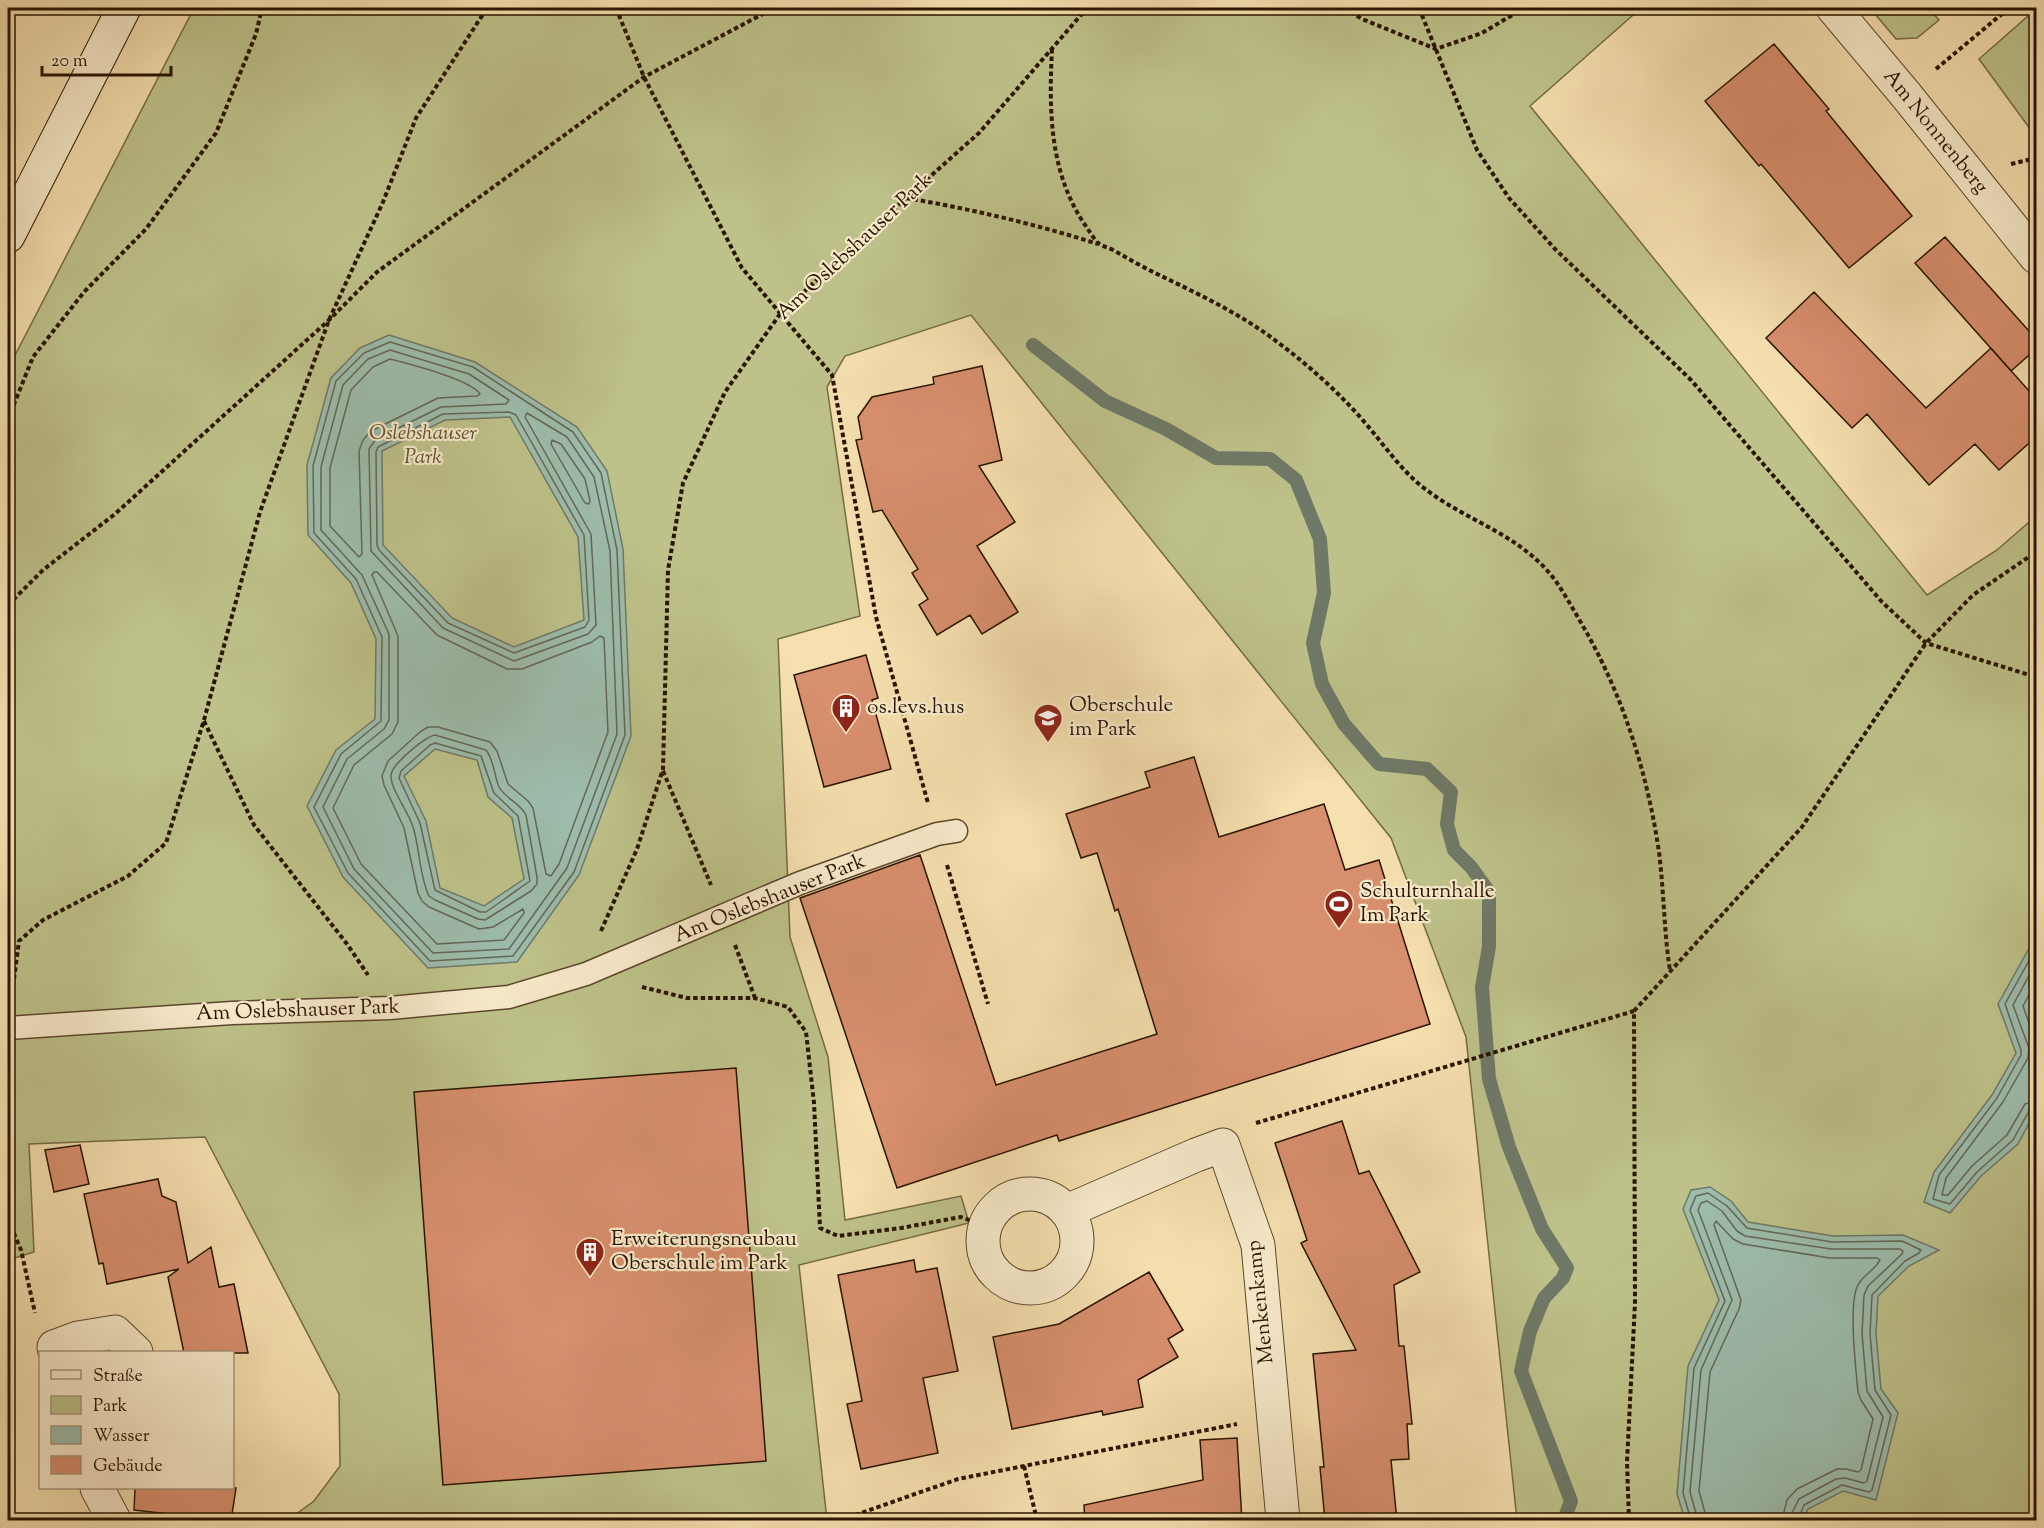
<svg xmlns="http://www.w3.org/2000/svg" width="2044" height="1528" font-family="'Sorts Mill Goudy',serif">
  <rect width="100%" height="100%" fill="#f6e0af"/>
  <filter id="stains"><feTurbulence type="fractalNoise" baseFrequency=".00333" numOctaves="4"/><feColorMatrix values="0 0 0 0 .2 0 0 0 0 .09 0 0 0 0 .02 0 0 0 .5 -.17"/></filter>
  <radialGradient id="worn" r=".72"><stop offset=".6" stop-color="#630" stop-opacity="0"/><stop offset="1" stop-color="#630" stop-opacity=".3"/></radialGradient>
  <path fill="#bec28a" stroke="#746b45" stroke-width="1.5" d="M 194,8 L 1641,8 L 1530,106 L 1927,595 L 1997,550 L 2036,516 L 2036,1520 L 1517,1520 L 1466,1037 L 1391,838 L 971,315 L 845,356 L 827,387 L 860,616 L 778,639 L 790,937 L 828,1057 L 845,1220 L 961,1196 L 969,1223 L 799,1265 L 827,1520 L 288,1520 L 314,1501 L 340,1466 L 339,1394 L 205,1137 L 29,1144 L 34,1252 L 8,1260 L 8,369 Z
    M 1870,8 L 1928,8 L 1939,20 L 1917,38 L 1896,39 Z
    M 2036,9 L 2036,137 L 1979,59 Z"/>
  <path fill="#9dbdad" stroke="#6f7968" stroke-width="1.5" fill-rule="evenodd" d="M 389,335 L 475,362 L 577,427 L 607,471 L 623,549 L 631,736 L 579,875 L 517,962 L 428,968 L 343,877 L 307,806 L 336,750 L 375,719 L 376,639 L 351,583 L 308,535 L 307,465 L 331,378 L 360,348 ZM 510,417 L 578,537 L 584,620 L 514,647 L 452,618 L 383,545 L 382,451 L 445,420 ZM 435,749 L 477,760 L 488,797 L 512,818 L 524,879 L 484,906 L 440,888 L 426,821 L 404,776 Z
    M 2036,936 L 2036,1110 L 2018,1144 L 1981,1176 L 1950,1213 L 1924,1202 L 1934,1172 L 1992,1095 L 2016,1053 L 1998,1004 Z
    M 1710,1187 L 1731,1201 L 1748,1222 L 1833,1236 L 1903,1235 L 1939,1250 L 1909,1266 L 1878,1296 L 1876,1334 L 1881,1389 L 1898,1413 L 1876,1500 L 1843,1491 L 1808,1509 L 1803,1520 L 1685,1520 L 1677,1494 L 1688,1366 L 1719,1300 L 1683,1209 L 1691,1190 Z"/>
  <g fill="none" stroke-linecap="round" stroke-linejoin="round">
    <path stroke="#636856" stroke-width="1.5" d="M 390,342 L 473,367 L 573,432 L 601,473 L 617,550 L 625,735 L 574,872 L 513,956 L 430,961 L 348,873 L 314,807 L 341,754 L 381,721 L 382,637 L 356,579 L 314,533 L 313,466 L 336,381 L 364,353 Z
      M 390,350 L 469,374 L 509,400 L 506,404 L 441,407 L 376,439 L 369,449 L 371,551 L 443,628 L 514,661 L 588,634 L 596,625 L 591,534 L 525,417 L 527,413 L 567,437 L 594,477 L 610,551 L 617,734 L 567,868 L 509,949 L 433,953 L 354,869 L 323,807 L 347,759 L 384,729 L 389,720 L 389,634 L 362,575 L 321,530 L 321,467 L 343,385 L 368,359 Z
      M 390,359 C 409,364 470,379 480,394 L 477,396 L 438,398 L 371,431 L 363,440 L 359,451 L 362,554 L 359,557 L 330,526 L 330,468 L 351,390 L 373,367 Z
      M 509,412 L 516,415 L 584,535 L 589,620 L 585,627 L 514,653 L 448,623 L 379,550 L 377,545 L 376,452 L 378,447 L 443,414 Z
      M 552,440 L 561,444 L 585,479 L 590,501 L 589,504 L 585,503 L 551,444 Z
      M 374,572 L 377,572 L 437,635 L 507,669 L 522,669 L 592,642 L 600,636 L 604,638 L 608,732 L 559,864 L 551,876 L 546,874 L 533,808 L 528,801 L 508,784 L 497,751 L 490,742 L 438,727 L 428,727 L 420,732 L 388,761 L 382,776 L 384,785 L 404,828 L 418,893 L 422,901 L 429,907 L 479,929 L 493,927 L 523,909 L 524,913 L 504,940 L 437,944 L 361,864 L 333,808 L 354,765 L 392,734 L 398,722 L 398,636 L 372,575 Z
      M 435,735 L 486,750 C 494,760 494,775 499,787 C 505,798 520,803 526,815 L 537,877 L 537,884 L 531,891 L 485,920 L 478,919 L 435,900 L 429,896 C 419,875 420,849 413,827 C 409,812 390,789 391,775 C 392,764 425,737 435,735 Z
      M 435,743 L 481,756 L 494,793 L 518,816 L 530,881 L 486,912 L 480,912 L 435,890 L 420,823 L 399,778 L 401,771 L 430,745 Z
      M 2036,948 L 2005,1004 L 2021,1050 L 2021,1055 L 1997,1098 L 1939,1175 L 1933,1199 L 1950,1204 L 1977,1172 L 2013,1140 L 2029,1111 L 2036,1108
      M 2036,963 L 2013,1005 L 2029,1048 L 2028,1058 L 2003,1102 L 1946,1178 L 1942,1195 L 1948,1195 L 1972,1166 L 2007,1135 L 2025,1104 L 2036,1101
      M 2036,982 L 2023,1006 L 2036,1043
      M 1691,1520 L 1683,1493 L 1694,1368 L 1725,1301 L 1690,1210 L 1696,1196 L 1708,1193 L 1727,1206 L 1747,1228 L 1832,1242 L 1902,1241 L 1921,1250 L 1919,1253 L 1905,1261 L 1872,1295 L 1870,1334 L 1875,1390 L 1891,1415 L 1872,1490 L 1869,1492 L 1842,1485 L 1804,1505 L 1798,1520
      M 1698,1520 L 1690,1492 L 1701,1370 L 1732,1300 L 1698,1210 L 1701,1203 L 1707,1201 L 1722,1211 L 1737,1231 L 1745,1236 L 1831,1249 L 1900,1249 L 1903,1251 L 1902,1254 L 1868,1286 L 1864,1295 L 1862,1334 L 1867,1391 L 1883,1417 L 1867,1481 L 1864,1483 L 1845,1478 L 1836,1479 L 1799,1499 L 1792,1513 L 1791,1520
      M 1707,1520 L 1699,1491 L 1710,1372 L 1739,1309 L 1741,1300 L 1714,1225 L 1716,1221 L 1733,1239 L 1743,1244 L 1830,1258 L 1877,1258 L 1880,1260 C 1875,1270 1863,1275 1858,1285 C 1848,1303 1856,1370 1858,1392 L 1861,1400 L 1873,1419 L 1861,1470 L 1858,1472 L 1846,1469 L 1837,1469 L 1797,1489 L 1787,1500 L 1782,1520"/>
    <path stroke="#6f7968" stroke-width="14" d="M 1033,345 L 1105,401 L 1166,429 L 1216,458 L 1270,459 L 1296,480 L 1320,539 L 1324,593 L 1313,643 L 1322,684 L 1344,724 L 1379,764 L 1427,769 L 1451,792 L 1447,824 L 1454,850 L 1471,867 L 1489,892 L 1489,947 L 1482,987 L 1489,1079 L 1509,1147 L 1542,1229 L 1567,1268 L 1563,1278 L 1544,1298 L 1530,1331 L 1521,1371 L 1571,1501 L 1564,1520"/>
  </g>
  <path fill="#d88f6e" stroke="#291400" stroke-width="1.5" d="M 1774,44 L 1829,109 L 1826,111 L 1912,216 L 1849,268 L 1761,164 L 1759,166 L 1705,101 Z
    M 1945,237 L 2037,340 L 2037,348 L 2011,371 L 1915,263 Z
    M 1814,292 L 1926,408 L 1991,348 L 2037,400 L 2037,436 L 1999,470 L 1975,444 L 1929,485 L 1867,414 L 1852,428 L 1766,338 Z
    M 982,366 L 1002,460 L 979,466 L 1015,522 L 977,546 L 1018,612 L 982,634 L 970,615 L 937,635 L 919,605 L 928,599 L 912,573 L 918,569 L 882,510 L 873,512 L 856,440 L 862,439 L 858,417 L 872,397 L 934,384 L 933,377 Z
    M 866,655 L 878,698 L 872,700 L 891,769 L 824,787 L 794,675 Z
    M 1194,757 L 1219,837 L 1324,804 L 1345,870 L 1379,860 L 1430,1024 L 1059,1141 L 1057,1135 L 897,1188 L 800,898 L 920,855 L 996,1085 L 1157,1034 L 1118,909 L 1115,911 L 1097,853 L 1081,858 L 1066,814 L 1150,787 L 1145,772 Z
    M 736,1068 L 766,1461 L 443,1485 L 414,1092 Z
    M 1342,1121 L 1359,1174 L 1369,1171 L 1420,1272 L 1394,1285 L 1399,1346 L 1404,1346 L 1412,1424 L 1407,1424 L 1409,1459 L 1391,1460 L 1397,1521 L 1325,1521 L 1320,1467 L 1324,1467 L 1313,1354 L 1356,1350 L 1301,1243 L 1307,1240 L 1275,1143 Z
    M 80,1145 L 89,1184 L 54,1192 L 45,1150 Z
    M 158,1179 L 162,1196 L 176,1202 L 188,1263 L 211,1247 L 219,1287 L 234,1284 L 248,1353 L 184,1353 L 168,1277 L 179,1269 L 107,1284 L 103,1263 L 99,1264 L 84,1194 Z
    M 914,1260 L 916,1272 L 937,1268 L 958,1371 L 923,1378 L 938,1453 L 861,1469 L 847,1404 L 862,1401 L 838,1275 Z
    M 1149,1272 L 1183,1330 L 1168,1339 L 1178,1357 L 1138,1380 L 1143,1407 L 1103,1415 L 1102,1411 L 1012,1429 L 993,1337 L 1059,1324 Z
    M 1237,1438 L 1242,1521 L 1085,1521 L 1084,1505 L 1203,1480 L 1200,1440 Z
    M 135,1488 L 236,1488 L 231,1521 L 134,1510 Z"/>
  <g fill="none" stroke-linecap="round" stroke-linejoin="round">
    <g stroke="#5c472c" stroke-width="25">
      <path id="lane" d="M 8,1028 L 232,1013 L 390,1008 L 509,997 L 586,974 L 800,883 L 937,834 L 956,831"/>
    </g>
    <g stroke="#5c472c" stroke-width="35">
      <path id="street" d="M 1833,8 L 1906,95 L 2036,257
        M983 1241a47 47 0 1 1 94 0a47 47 0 1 1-94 0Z
        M 1067,1211 L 1196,1155 L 1223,1145 L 1258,1245 L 1283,1520
        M 55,1352 L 54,1347 L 78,1338 L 115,1332 L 136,1352
        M 97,1488 L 114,1520"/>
    </g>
    <g stroke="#291400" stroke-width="35">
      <path id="secondary" d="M 8,236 L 124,8"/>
    </g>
    <path stroke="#291400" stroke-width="4" stroke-dasharray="4.5 3" stroke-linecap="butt" d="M 616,8 L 644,77 L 742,268 L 832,375 L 876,617 L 928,803
      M 1344,8 L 1362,19 L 1436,49 L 1482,33 L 1524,8
      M 1419,8 L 1477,150 L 1509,198 L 1555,249 L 1691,380 L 1882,602 L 1926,643 L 2036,677
      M 1052,49 C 1049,109 1049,169 1083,222 C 1088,229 1092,236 1097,242 C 1101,246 1107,247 1113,250 C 1127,258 1141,266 1155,273 C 1192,291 1231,309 1265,333 C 1303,360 1337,390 1367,425 C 1384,445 1399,467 1419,484 C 1463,521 1519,532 1555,580 C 1564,593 1572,607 1580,621 C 1622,692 1647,771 1659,852 C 1664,892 1664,932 1670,971
      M 1936,69 L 2009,8
      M 2011,164 L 2036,158
      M 906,198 C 971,209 1035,224 1098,244
      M 8,419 L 33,357 L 84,292 L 146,229 L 216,133 L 256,34 L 262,8
      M 8,605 L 43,570 L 115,514 L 329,320 L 377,272 L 644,77 L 774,8
      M 204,721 L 254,825 L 347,944 L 368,975
      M 663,771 L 711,885
      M 947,865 L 988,1004
      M 601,931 L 637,849 L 663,769 L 668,570 L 683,483 L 725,392 L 780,314 L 906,198 L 979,133 L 1087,8
      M 735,945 L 755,998
      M 642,987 L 687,998 L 755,998 L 788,1007 L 806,1032 L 814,1103 L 820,1228 L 838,1236 L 901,1228 L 961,1217 L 985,1226
      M 12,994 L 19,941 L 43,920 L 128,876 L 166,843 L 204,720 L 260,512 L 329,320 L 383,202 L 416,118 L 487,8
      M 1634,1011 L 1802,827 L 1926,643 L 1973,595 L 2036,552
      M 1256,1123 L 1634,1011 L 1635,1303 L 1627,1462 L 1629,1520
      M 8,1219 L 21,1250 L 35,1313
      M 1024,1466 L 1037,1520
      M 841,1520 L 958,1479 L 1237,1424"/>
    <use href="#lane" stroke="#f9ebcb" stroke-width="22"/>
    <use href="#street" stroke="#f9ebcb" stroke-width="33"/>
    <use href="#secondary" stroke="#f9ebcb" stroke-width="33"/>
  </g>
  <defs>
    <g id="building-pin" transform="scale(1.5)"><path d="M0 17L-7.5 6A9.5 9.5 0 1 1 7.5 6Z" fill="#8f2418" stroke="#f9ebcb"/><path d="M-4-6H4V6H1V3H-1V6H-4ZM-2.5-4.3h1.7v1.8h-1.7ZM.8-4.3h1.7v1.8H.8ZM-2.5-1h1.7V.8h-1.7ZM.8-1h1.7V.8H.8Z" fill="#fff"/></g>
    <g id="school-pin" transform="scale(1.5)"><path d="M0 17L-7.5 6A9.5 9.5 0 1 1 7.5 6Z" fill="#8f2418" stroke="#f9ebcb"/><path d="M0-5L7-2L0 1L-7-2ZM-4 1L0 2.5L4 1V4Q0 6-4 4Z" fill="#fff"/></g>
    <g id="stadium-pin" transform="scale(1.5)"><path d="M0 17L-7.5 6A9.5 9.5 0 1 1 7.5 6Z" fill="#8f2418" stroke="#f9ebcb"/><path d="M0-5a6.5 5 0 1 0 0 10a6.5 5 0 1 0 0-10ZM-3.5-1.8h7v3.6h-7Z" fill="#fff"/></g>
  </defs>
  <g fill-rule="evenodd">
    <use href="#building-pin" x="846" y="708"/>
    <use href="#school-pin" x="1048" y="718"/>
    <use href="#stadium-pin" x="1339" y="904"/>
    <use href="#building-pin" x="590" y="1252"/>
  </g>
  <g text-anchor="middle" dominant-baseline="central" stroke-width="4.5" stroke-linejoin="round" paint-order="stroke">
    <g font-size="21" fill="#291400" stroke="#f9ebcb">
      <text transform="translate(1935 132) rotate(51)">Am Nonnenberg</text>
      <text transform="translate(855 247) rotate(-43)">Am Oslebshauser Park</text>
      <text transform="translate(770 899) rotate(-22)">Am Oslebshauser Park</text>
      <text transform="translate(298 1011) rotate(-2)">Am Oslebshauser Park</text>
      <text transform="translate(1261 1302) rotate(-96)">Menkenkamp</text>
    </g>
    <g font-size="21" font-style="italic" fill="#5d5130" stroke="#f9ebcb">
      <text x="423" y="434">Oslebshauser<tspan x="423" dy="24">Park</tspan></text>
    </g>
    <g font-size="21" fill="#291400" stroke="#f9ebcb" text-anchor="start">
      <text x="1069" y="706">Oberschule<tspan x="1069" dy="24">im Park</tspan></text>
      <text x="867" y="708">os.levs.hus</text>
      <text x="1360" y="892">Schulturnhalle<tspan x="1360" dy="24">Im Park</tspan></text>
      <text x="611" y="1240">Erweiterungsneubau<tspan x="611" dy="24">Oberschule im Park</tspan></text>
    </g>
  </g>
  <rect width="2044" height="1528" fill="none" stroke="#f6e0af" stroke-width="30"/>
  <rect x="9" y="9" width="2026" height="1510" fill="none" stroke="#291400" stroke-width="3"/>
  <rect x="15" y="15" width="2014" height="1498" fill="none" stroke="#291400" stroke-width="1.5"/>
  <rect x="39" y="1351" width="195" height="138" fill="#f9ebcb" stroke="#a6957a" stroke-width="1.5"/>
  <rect x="51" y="1370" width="30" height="9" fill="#f9ebcb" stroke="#a6957a" stroke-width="1.5"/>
  <text x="93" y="1381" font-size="18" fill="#291400">Straße</text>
  <rect x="51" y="1396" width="30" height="18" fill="#bec28a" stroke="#a6957a" stroke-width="1.5"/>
  <text x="93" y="1411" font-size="18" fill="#291400">Park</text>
  <rect x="51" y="1426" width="30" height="18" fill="#9dbdad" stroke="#a6957a" stroke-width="1.5"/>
  <text x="93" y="1441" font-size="18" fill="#291400">Wasser</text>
  <rect x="51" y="1456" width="30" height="18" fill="#d88f6e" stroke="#a6957a" stroke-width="1.5"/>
  <text x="93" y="1471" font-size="18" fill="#291400">Gebäude</text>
  <path d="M42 66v9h129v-9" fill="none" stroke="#291400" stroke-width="3"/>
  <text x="51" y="66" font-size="18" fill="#291400" stroke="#f9ebcb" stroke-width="4.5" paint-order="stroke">20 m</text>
  <rect width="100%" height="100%" filter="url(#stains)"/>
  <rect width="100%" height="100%" fill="url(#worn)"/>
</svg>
